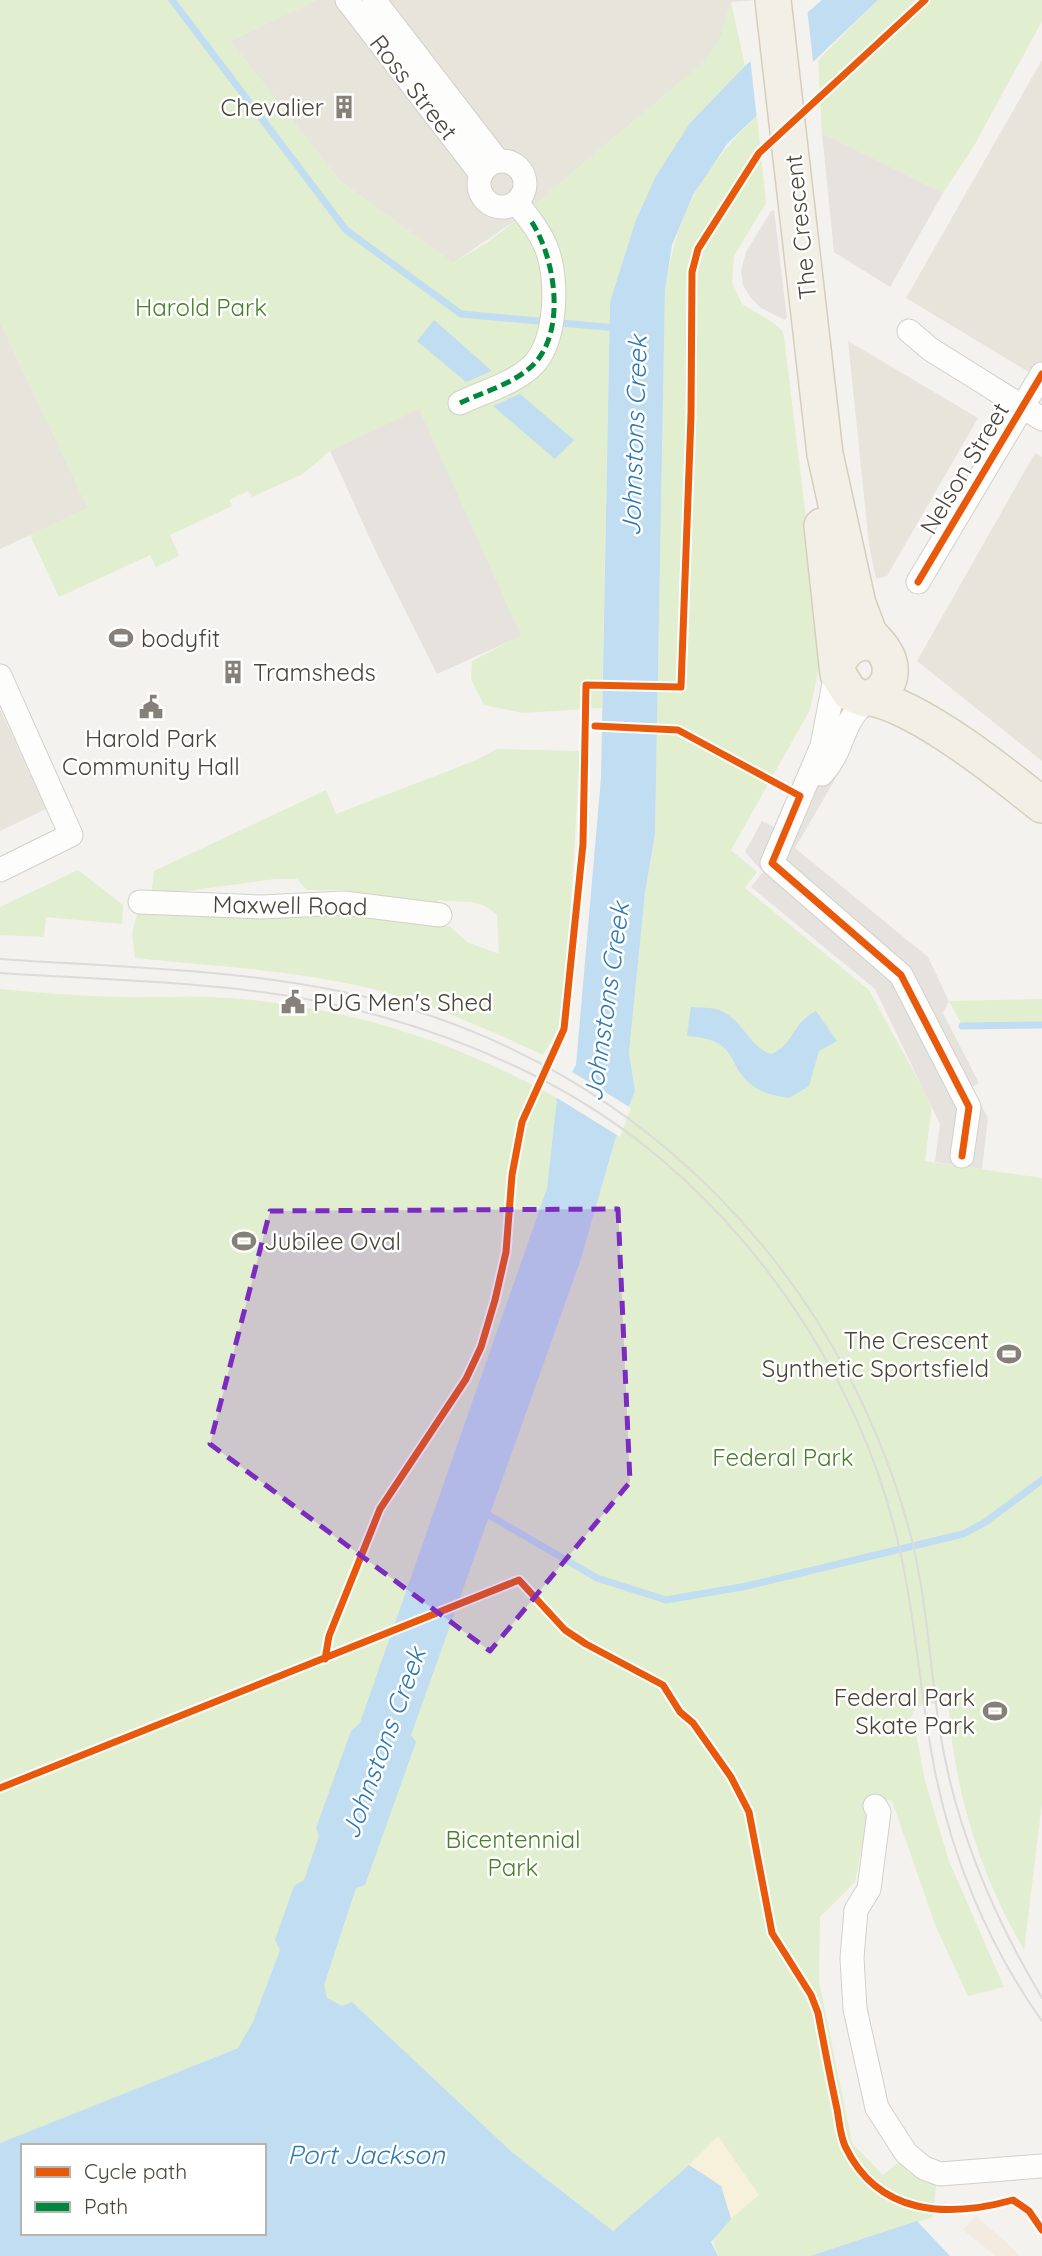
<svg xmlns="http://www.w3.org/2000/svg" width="1042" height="2256" font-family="Quicksand,sans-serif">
  <rect width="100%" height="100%" fill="#f4f2ee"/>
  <path fill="#e7e4dc" d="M 316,0 L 758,0 L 731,2 L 720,40 L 703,63 L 516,220 L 453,263 L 340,181 L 230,41 Z
    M 1042,60 L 1042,380 L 906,298 Z
    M 0,322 L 88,508 L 0,549 Z
    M 848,341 L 978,418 L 887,576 L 876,579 L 869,545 Z
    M 1035,453 L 1042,457 L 1042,761 L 917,661 Z
    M 0,709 L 46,809 L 0,831 Z"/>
  <path fill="#f3ebdf" d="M 976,2216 L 1005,2241 L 1020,2256 L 996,2256 L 963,2230 Z"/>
  <path fill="#e6e2de" d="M 822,133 L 943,193 L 890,287 L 834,252 Z"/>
  <path fill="#e1eecf" d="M 0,0 L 316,0 L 230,41 L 340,181 L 453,263 L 488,242 L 516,220 L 703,63 L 720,40 L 731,2 L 745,66 L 690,123 L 610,302 L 602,708 L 523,713 L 484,705 L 471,679 L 472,661 L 520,636 L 419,410 L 330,451 L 303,474 L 252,497 L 248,491 L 229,500 L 232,506 L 170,535 L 179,556 L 156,567 L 150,555 L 59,597 L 30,535 L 88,508 L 0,322 Z
    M 878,0 L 1042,0 L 1042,21 L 975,144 L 943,193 L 822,133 L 818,60 Z
    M 757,116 L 766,203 L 734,256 L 732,282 L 742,304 L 772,322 L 782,330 L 784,337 L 820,633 L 821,657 L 810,710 L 731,850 L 757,872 L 745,888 L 869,990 L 932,1105 L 925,1161 L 1042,1178 L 1042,1803 L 1024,1950 C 979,1873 954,1790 948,1701 L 915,1707 L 906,1734 L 916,1733 L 925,1781 L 949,1861 L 1004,1987 L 968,1996 L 936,1927 L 892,1801 L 880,1798 L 867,1821 L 855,1882 L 820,1917 L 819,1981 L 852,2143 L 883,2175 L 899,2162 L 908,2172 L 936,2185 L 933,2217 L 810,2256 L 718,2256 L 689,2165 L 613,2231 L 513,2153 L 352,2002 L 0,2143 L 0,989 C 41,993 81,996 122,997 C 158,998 193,995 229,998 C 346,1006 454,1041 557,1098 L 547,1188 L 393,1632 L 490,1512 L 581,1259 L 615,1140 L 635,1091 L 629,1052 L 645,893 L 655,834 L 665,290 C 676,215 702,168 757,116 Z
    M 497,749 L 580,751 L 567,972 L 559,1028 L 543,1055 C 487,1029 429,1003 369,988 C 293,970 213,966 135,958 L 132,933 L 139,908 L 408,917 L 451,927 L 467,942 L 499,954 L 497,915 C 477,896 463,904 438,900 L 436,910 L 345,890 L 307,890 L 297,879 L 275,879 L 151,896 L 154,871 L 326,790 L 336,814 L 474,761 Z
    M 78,870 L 123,905 L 122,924 L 46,917 L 44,937 L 0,935 L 0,907 Z
    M 1042,999 L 1042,1027 L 964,1029 L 949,1001 Z"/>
  <path fill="#f7f0da" d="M 718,2136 L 759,2195 L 731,2219 L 721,2186 L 689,2165 Z"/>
  <path fill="#e6e3df" d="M 774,210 L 787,318 L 785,320 L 761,308 L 750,297 L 743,285 L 741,271 L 746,252 L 771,211 Z
    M 419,409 L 521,636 L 437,674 L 377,554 L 330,451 Z
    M 837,753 L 847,759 L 795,848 L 928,957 L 949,1001 L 943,1013 L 979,1083 L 972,1087 L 988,1118 L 982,1169 L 935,1162 L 940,1124 L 875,989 L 751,887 L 763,872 L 745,852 L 762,821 L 786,833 Z"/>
  <path fill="#c0ddf1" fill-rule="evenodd" d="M 822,0 L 878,0 L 727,144 L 693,195 L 672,245 L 665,290 L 655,834 L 645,893 L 629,1052 L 635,1091 L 615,1140 L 581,1259 L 411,1735 L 416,1742 L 365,1885 L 356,1888 L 324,1985 L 327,1998 L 342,2006 L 352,2002 L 513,2153 L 613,2231 L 689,2165 L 721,2186 L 731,2219 L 711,2242 L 718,2256 L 0,2256 L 0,2143 L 238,2048 L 253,2022 L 280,1950 L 275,1940 L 294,1886 L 304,1880 L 319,1836 L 316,1828 L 351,1731 L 360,1723 L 547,1188 L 557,1098 L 576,1065 L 601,778 L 610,302 L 636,220 L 656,176 L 690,123 L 745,66 ZM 23,2146 L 264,2146 L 264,2233 L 23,2233 Z
    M 434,320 L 492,371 L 466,382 L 417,341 Z
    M 520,394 L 574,440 L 555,459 L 493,406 Z
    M 691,1007 C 700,1008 711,1007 719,1010 C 743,1019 748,1046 771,1054 C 794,1045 791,1024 816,1011 L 837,1041 L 819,1051 L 809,1086 L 789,1098 C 780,1096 769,1095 762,1091 C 721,1071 747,1040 687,1036 Z
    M 917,2221 L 950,2256 L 810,2256 Z"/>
  <path fill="#f4f2ee" d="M 807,8 L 814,69 L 757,120 L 750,57 Z
    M 569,1070 L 631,1108 L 620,1137 L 554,1096 Z"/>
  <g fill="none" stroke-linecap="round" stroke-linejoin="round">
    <path stroke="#c0ddf1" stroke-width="7" d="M 172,0 L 346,230 L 461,314 L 617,328
      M 962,1026 L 1042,1025
      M 480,1510 L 597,1578 L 666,1600 L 747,1586 L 963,1534 L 984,1523 L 1042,1480"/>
    <g stroke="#d2d0cb" stroke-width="25">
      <path id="minor" d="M 347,0 L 481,174
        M 374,0 L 498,161
        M479 184a23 23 0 1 1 46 0a23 23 0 1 1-46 0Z
        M 909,331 L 930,349 L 1042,419
        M 460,403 C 483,392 513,384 532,366 C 557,342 559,278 546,247 C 539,230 528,217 516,202
        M 918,582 L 1042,374
        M 837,668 L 822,746 L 772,863 L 901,975 L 969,1107 L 962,1156
        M 0,676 L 71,835 L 0,870
        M 822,774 C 846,748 839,723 869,699
        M 140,902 L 262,907 L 344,903 L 440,915
        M 875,1806 L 879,1812 L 869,1889 L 856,1910 L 852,1958 L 855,2009 L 877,2108 L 906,2153 L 924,2168 L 940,2174 L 1042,2166"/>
    </g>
    <g stroke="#d6cebb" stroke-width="38">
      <path id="primary" d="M 773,0 L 825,454 L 858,604 L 869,633 L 882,648
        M 822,526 L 838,674 L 850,693 L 864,699 C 892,695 899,663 878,645 C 860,638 846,646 838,663
        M 872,698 C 922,709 1001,772 1042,805"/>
    </g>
    <use href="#minor" stroke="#fdfdfc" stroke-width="23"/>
    <use href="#primary" stroke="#f2efe6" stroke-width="35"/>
    <path stroke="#dbdbda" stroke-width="2" d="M 0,959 C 127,968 266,969 389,1003 C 646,1074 839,1275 909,1529 C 926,1592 929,1655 938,1719 C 952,1820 990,1911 1042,1998
      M 0,973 C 118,981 242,981 357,1010 C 460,1036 567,1082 650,1150 C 769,1247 861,1388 897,1538 C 915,1611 919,1687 933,1761 C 950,1853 987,1944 1042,2021"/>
    <path stroke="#00873e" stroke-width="5" stroke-dasharray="10 5" stroke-linecap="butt" d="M 460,403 C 483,392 513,384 532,366 C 568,332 555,254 529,218"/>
    <g stroke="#fff" stroke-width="11">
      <path id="cycleway" d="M 918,582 L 1042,374
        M 595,726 L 678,730 L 800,796 L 772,863 L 901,975 L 969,1107 L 962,1156
        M 325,1659 L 329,1636 L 380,1509 L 466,1379 L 481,1347 L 495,1300 L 506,1252 L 512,1175 L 522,1122 L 564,1029 L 583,844 L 586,685 L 681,687 L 691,416 L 692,272 L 698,249 L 759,153 L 925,0
        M 0,1788 L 519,1580 L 565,1630 L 586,1644 L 663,1685 L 680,1712 L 693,1723 L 731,1777 L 749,1812 L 772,1933 L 811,1995 L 818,2013 C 824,2045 830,2077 837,2109 C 839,2120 840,2135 845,2146 C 878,2216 948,2218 1013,2200 L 1029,2211 L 1042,2230"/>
    </g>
    <use href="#cycleway" stroke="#e8590c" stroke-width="7"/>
  </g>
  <path fill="#7b2cbf" fill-opacity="0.2" stroke="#7b2cbf" stroke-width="5" stroke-dasharray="14 9" stroke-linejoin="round" d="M 618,1209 L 630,1482 L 490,1651 L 210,1444 L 270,1211 Z"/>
  <defs>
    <g id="building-bare" transform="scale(1.89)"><path d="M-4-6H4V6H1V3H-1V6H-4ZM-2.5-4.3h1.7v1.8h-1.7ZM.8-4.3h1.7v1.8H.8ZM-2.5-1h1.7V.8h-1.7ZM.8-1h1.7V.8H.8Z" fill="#868178" stroke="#fff" stroke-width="2.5" paint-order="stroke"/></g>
    <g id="stadium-bare" transform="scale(1.89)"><path d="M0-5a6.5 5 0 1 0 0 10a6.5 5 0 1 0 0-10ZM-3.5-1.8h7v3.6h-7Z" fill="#868178" stroke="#fff" stroke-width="2.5" paint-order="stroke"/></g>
    <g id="civic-bare" transform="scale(1.89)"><path d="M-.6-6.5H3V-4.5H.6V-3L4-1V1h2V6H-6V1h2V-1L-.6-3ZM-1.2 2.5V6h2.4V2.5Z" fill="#868178" stroke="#fff" stroke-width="2.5" paint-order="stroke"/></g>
  </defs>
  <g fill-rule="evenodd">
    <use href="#building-bare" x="344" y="107"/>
    <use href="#stadium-bare" x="121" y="638"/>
    <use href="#building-bare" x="233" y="672"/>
    <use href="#civic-bare" x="151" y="707"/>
    <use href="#civic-bare" x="293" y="1002"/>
    <use href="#stadium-bare" x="244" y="1241"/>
    <use href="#stadium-bare" x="1009" y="1354"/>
    <use href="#stadium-bare" x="995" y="1711"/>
  </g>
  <g text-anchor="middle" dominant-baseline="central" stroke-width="5" stroke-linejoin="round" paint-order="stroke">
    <g font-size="24" fill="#4b4439" stroke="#fff">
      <text transform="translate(414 87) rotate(52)">Ross Street</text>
      <text transform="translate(800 227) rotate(-96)">The Crescent</text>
      <text transform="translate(964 468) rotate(-59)">Nelson Street</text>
      <text transform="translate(290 905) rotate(1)">Maxwell Road</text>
    </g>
    <g font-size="24" fill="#4b4439" stroke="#fff" text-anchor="start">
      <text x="324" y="107" text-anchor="end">Chevalier</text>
      <text x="141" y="638">bodyfit</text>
      <text x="253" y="672">Tramsheds</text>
      <text x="151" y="738" text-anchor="middle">Harold Park<tspan x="151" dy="28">Community Hall</tspan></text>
      <text x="313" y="1002">PUG Men's Shed</text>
      <text x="264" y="1241">Jubilee Oval</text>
      <text x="989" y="1340" text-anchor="end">The Crescent<tspan x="989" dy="28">Synthetic Sportsfield</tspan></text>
      <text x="975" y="1697" text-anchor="end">Federal Park<tspan x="975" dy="28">Skate Park</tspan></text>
    </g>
    <g font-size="24" fill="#4a7f2a" stroke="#fff">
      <text x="201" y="307">Harold Park</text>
      <text x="783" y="1457">Federal Park</text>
      <text x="513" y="1839">Bicentennial<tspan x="513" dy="28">Park</tspan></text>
    </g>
    <g font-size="26" font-style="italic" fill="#2e7ab2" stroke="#fff">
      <text transform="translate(634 436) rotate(-88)">Johnstons Creek</text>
      <text transform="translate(606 1002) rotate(-82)">Johnstons Creek</text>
      <text transform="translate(383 1743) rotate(-70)">Johnstons Creek</text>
      <text x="366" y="2154">Port Jackson</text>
    </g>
  </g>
  <rect x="21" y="2144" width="245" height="91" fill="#ffffff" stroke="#b7b4b0" stroke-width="2"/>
  <rect x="35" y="2167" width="35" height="10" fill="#e8590c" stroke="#b7b4b0" stroke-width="2"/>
  <text x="84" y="2179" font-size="21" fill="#4b4439">Cycle path</text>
  <rect x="35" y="2202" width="35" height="10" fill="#00873e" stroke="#b7b4b0" stroke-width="2"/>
  <text x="84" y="2214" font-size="21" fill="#4b4439">Path</text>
</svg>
